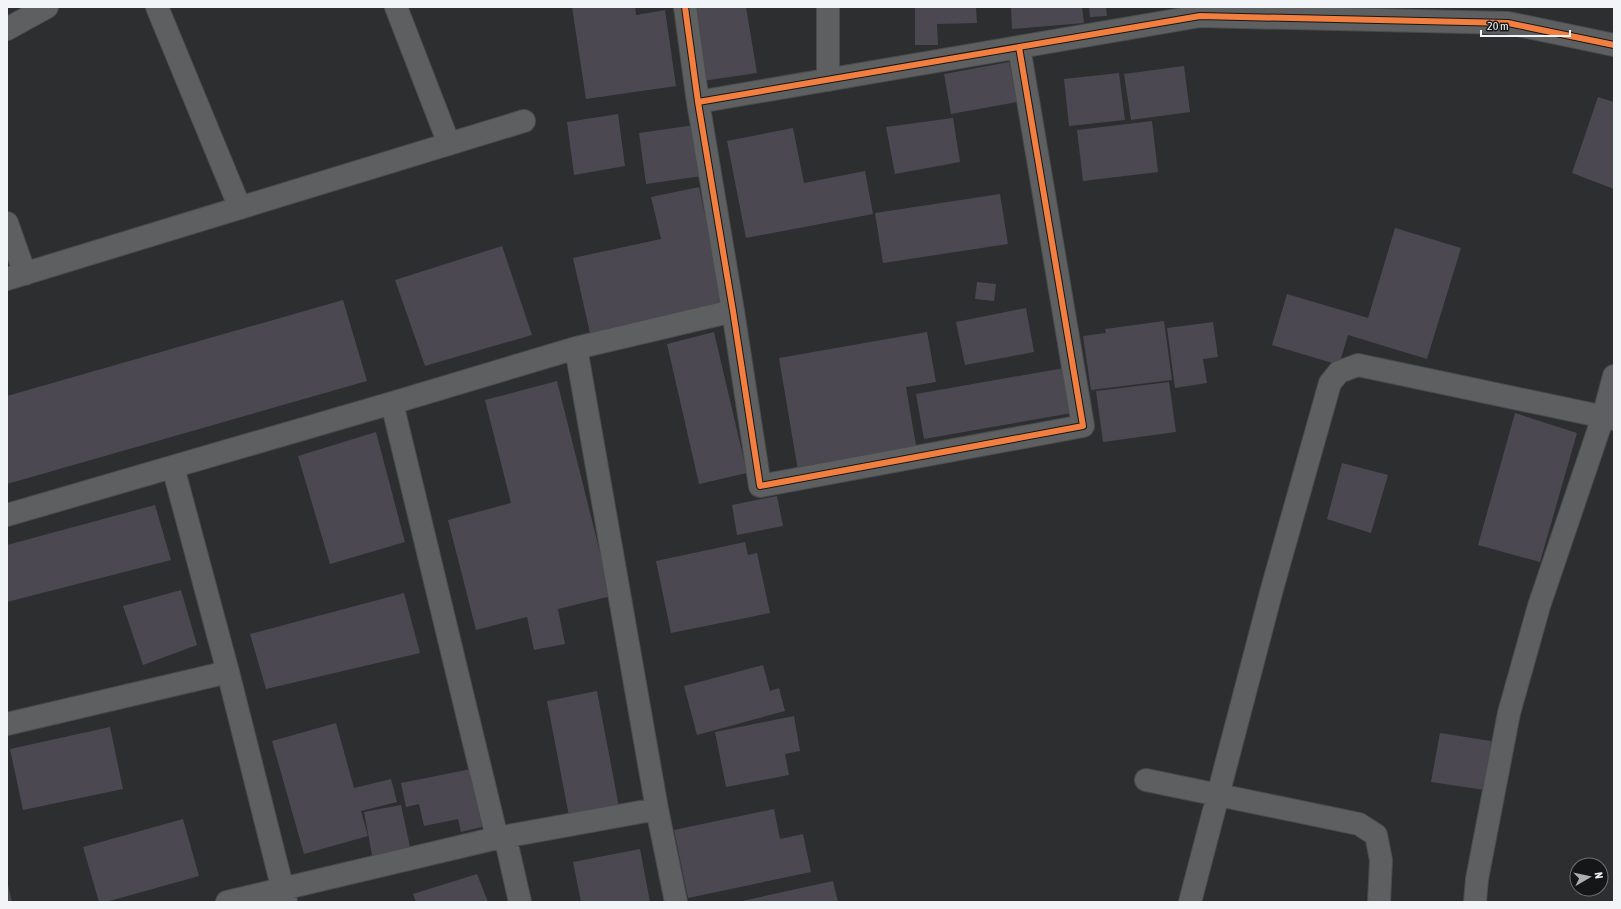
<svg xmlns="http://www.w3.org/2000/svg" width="1621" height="909" font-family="'Asap Condensed',sans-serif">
  <rect width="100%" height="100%" fill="#2c2e30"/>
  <path fill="#4c4851" d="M 572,7 L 635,7 L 636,15 L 665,10 L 676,86 L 586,99 Z
    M 692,7 L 746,7 L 757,73 L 702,81 Z
    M 915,7 L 976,7 L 977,23 L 937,24 L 938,45 L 915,45 Z
    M 1011,7 L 1082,7 L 1084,23 L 1012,29 Z
    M 1089,7 L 1106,7 L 1107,16 L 1090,17 Z
    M 1009,62 L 1017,102 L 951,114 L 944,74 Z
    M 1184,66 L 1190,112 L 1131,120 L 1124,74 Z
    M 1119,73 L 1125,120 L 1069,126 L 1064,79 Z
    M 1598,97 L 1614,102 L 1614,189 L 1572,173 Z
    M 618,114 L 625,166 L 574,175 L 567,122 Z
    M 953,118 L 960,162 L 895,174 L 886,127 Z
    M 1152,121 L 1158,172 L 1083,181 L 1077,130 Z
    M 695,125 L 702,176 L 646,184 L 639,133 Z
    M 793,128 L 804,183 L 865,171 L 873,214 L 746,238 L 727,141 Z
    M 699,187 L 724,304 L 590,333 L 573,258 L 661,239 L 651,197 Z
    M 1000,194 L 1008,244 L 883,263 L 875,213 Z
    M 1395,228 L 1461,248 L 1427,359 L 1348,335 L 1339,365 L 1272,345 L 1287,294 L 1368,318 Z
    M 502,246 L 532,335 L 425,366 L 395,280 Z
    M 977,282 L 996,284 L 994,301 L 975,299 Z
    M 343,300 L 367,381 L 7,484 L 7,396 Z
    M 1026,308 L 1034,352 L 965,365 L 956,322 Z
    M 1164,321 L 1172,380 L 1091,390 L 1083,336 L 1106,333 L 1105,329 Z
    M 1213,322 L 1218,357 L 1203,359 L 1207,383 L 1175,388 L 1167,328 Z
    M 714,332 L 747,473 L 699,484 L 667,344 Z
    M 927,332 L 936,382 L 906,387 L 917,451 L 798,471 L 779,358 Z
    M 1064,368 L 1072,413 L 924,439 L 916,394 Z
    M 557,381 L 611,596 L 558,609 L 565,644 L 534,650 L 527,617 L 476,630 L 448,520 L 511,503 L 485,400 Z
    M 1169,382 L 1176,432 L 1103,442 L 1096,391 Z
    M 1515,413 L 1577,433 L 1540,562 L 1478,545 Z
    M 376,432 L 405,542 L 330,564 L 298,456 Z
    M 1342,463 L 1388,475 L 1371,533 L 1327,519 Z
    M 777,496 L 783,526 L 737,535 L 732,505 Z
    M 155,505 L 171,560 L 7,602 L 7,545 Z
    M 745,542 L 748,555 L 757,553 L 770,613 L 671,633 L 656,561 Z
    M 181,590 L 197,645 L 143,665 L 123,606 Z
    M 404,593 L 420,653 L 266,689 L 250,634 Z
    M 763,665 L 770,691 L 779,688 L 785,711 L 697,735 L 684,686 Z
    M 597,691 L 619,807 L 569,816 L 547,701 Z
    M 794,716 L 800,751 L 785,754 L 789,775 L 726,787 L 715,732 Z
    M 336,723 L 354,788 L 391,779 L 397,802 L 361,811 L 368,836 L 304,854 L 272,741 Z
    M 110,727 L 123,789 L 23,810 L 10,749 Z
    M 1440,733 L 1491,741 L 1485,790 L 1431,782 Z
    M 471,769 L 482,827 L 461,832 L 458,819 L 424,826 L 419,804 L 406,807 L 401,783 Z
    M 401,805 L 411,852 L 373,860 L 364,812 Z
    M 774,809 L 780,839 L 803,834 L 811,872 L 688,898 L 674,830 Z
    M 183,819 L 199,876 L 106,902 L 99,902 L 83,847 Z
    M 640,849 L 650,902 L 581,902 L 573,862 Z
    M 477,874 L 488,902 L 416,902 L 413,894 Z
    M 833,881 L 838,902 L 742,902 L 742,901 Z
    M 8,885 L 12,902 L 7,902 L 7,886 Z"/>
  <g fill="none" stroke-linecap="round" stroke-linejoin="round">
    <g stroke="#494b4d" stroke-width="24">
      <path id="minor" d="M 157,7 L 240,208
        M 396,7 L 449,144
        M 685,7 L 698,102 L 733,311 L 760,486 L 1083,426 L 1019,47
        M 7,29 L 47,7
        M 828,80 L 828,7
        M 698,102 L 1200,16 L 1508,23 L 1614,45
        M 7,223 L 25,274
        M 7,279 L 524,121
        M 576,348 L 657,809 L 676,902
        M 392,403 L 497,838
        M 173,467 L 228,672 L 286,902
        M 7,515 L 392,403 L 576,348 L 733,311
        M 7,724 L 228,672
        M 1146,780 L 1359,824 L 1376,835 L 1381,860 L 1379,902
        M 505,836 L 520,902
        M 227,902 L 497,838 L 657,809
        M 1190,902 L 1272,589 L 1330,383 L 1339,372 L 1358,365 L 1614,419
        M 1475,902 L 1477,879 L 1509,713 L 1539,606 L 1603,417 L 1614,376"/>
    </g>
    <use href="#minor" stroke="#5e5f60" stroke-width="22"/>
    <g stroke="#151618" stroke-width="8">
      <path id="cycleway" d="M 685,7 L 698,102 L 733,311 L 760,486 L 1083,426 L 1019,47
        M 698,102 L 1200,16 L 1508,23 L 1614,45"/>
    </g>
    <use href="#cycleway" stroke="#f27e40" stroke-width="6"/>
  </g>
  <rect width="1621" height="909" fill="none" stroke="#f2f5f7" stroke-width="16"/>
  <g transform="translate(1589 877) rotate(81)"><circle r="19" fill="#151618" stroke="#6d6f71"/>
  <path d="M0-3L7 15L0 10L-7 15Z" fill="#adafb1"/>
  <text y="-6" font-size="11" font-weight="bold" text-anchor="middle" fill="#f2f5f7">N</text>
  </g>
  <path d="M1481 30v6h89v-6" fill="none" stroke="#f2f5f7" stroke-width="2"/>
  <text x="1487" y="30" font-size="12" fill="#f2f5f7" stroke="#151618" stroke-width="3" paint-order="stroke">20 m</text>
</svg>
